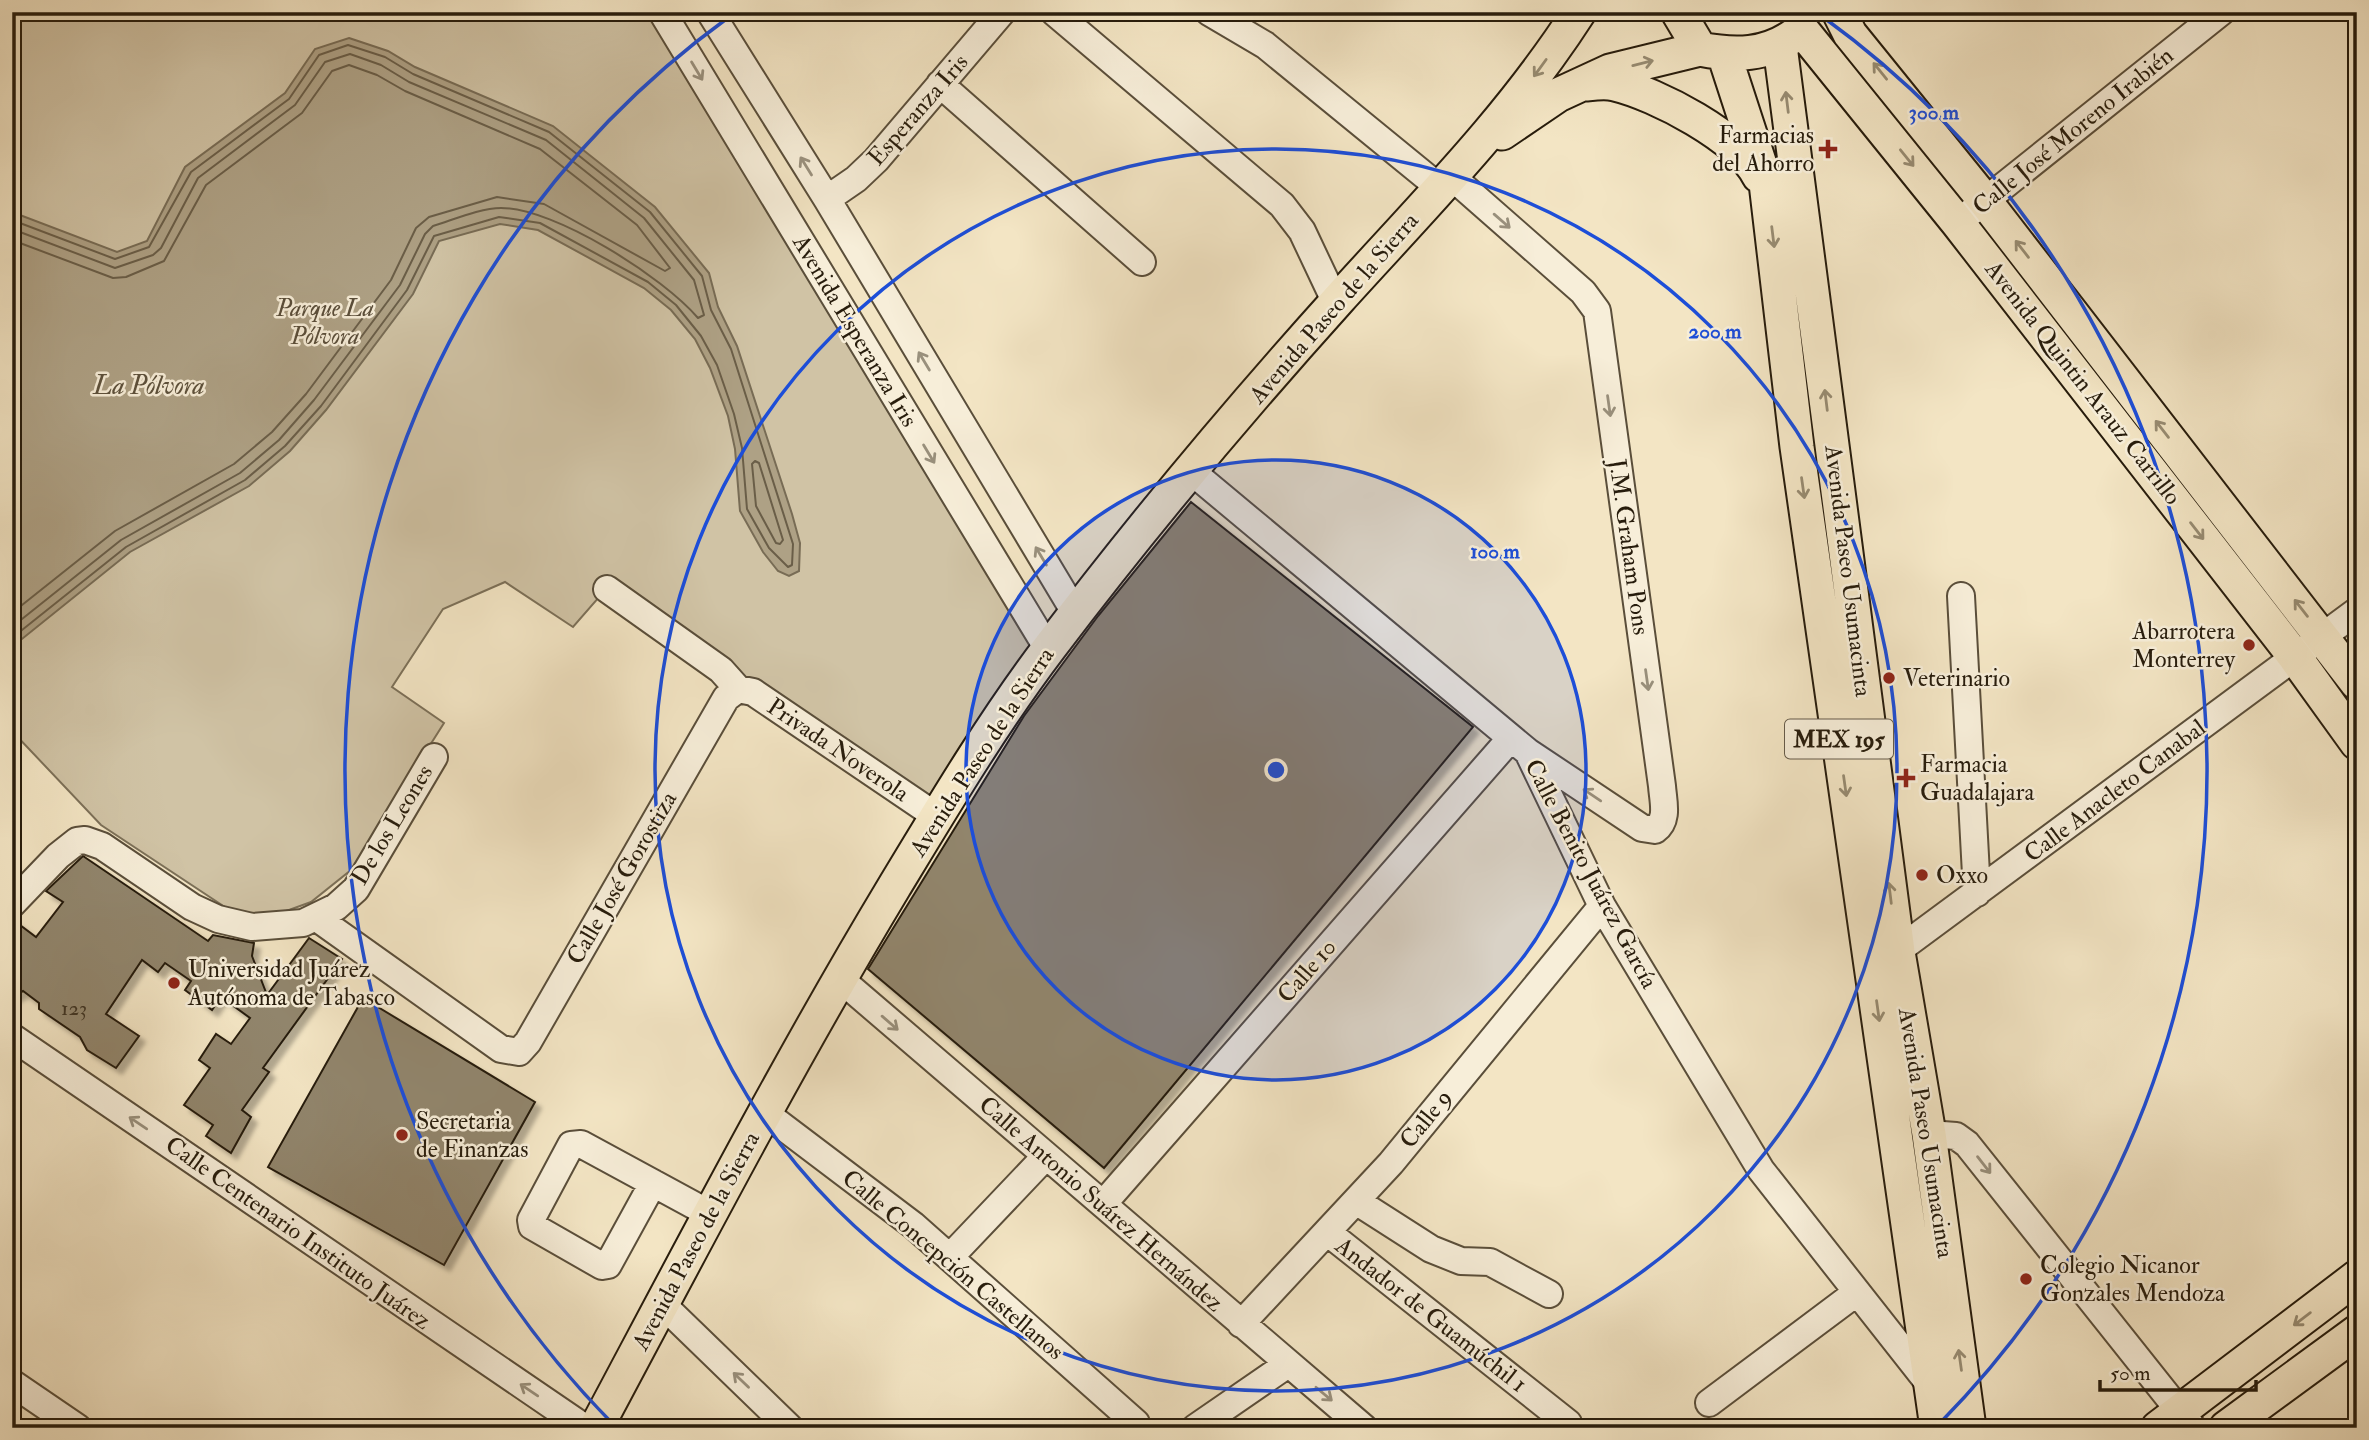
<svg xmlns="http://www.w3.org/2000/svg" width="2369" height="1440" font-family="'IM FELL Double Pica',serif">
  <defs>
    <filter id="shadow"><feDropShadow dx="6" dy="6" stdDeviation="2" flood-color="#0004"/></filter>
  </defs>
  <rect width="100%" height="100%" fill="#f3e5c4"/>
  <filter id="stains"><feTurbulence type="fractalNoise" baseFrequency=".00286" numOctaves="4"/><feColorMatrix values="0 0 0 0 .2 0 0 0 0 .09 0 0 0 0 .02 0 0 0 .5 -.17"/></filter>
  <radialGradient id="worn" r=".72"><stop offset=".6" stop-color="#630" stop-opacity="0"/><stop offset="1" stop-color="#630" stop-opacity=".3"/></radialGradient>
  <path fill="#d0c3a5" stroke="#7c7058" stroke-width="2" d="M 12,12 L 662,12 L 1048,649 L 936,816 L 606,589 L 573,627 L 505,582 L 443,609 L 392,687 L 444,723 L 351,870 L 311,902 L 278,914 L 237,915 L 101,825 L 12,731 Z"/>
  <path fill="#aea185" stroke="#786c55" stroke-width="2" d="M 349,38 L 388,51 L 415,67 L 553,126 L 655,207 L 709,273 L 718,307 L 737,346 L 792,514 L 800,543 L 799,571 L 789,576 L 778,571 L 763,552 L 740,511 L 735,449 L 728,416 L 710,368 L 695,339 L 671,310 L 644,288 L 538,230 L 500,224 L 439,241 L 413,294 L 326,410 L 290,451 L 249,486 L 130,552 L 12,647 L 12,212 L 117,252 L 147,241 L 185,167 L 285,93 L 315,49 Z"/>
  <g fill="none" stroke-linecap="round" stroke-linejoin="round">
    <path stroke="#6a5e48" stroke-width="2" d="M 12,220 L 115,259 L 149,247 L 191,172 L 289,99 L 319,55 L 348,45 L 385,57 L 413,74 L 549,132 L 650,212 L 702,276 L 711,310 L 731,349 L 793,544 L 792,565 L 788,567 L 769,548 L 747,509 L 742,448 L 734,414 L 717,365 L 701,336 L 676,305 L 648,282 L 540,223 L 499,217 L 434,236 L 407,290 L 321,406 L 285,446 L 245,480 L 126,547 L 12,638
      M 12,229 L 115,268 L 153,255 L 161,248 L 198,178 L 295,105 L 325,62 L 350,54 L 381,65 L 409,82 L 546,140 L 644,218 L 694,280 L 704,315 L 698,318 C 663,277 555,208 501,208 C 480,208 453,220 433,226 L 425,234 L 400,285 L 314,400 L 279,440 L 240,473 L 121,540 L 12,627
      M 12,240 L 113,278 L 126,277 L 164,261 L 206,185 L 302,113 L 332,71 L 349,65 L 377,75 L 405,91 L 540,149 L 637,225 L 670,268 L 665,271 L 544,204 L 497,197 L 429,217 L 416,228 L 391,280 L 306,394 L 272,432 L 234,464 L 115,531 L 12,613
      M 755,461 L 759,463 L 783,540 L 780,544 L 776,543 L 756,506 L 752,464 Z"/>
  </g>
  <path fill="#91856c" stroke="#271c0c" stroke-width="2" filter="url(#shadow)" d="M 1191,502 L 1473,727 L 1104,1168 L 868,969 L 1024,716 L 1098,616 Z
    M 83,856 L 208,941 L 213,935 L 254,943 L 252,956 L 267,995 L 309,938 L 342,959 L 263,1068 L 269,1072 L 242,1110 L 251,1117 L 231,1153 L 206,1136 L 213,1125 L 184,1105 L 210,1068 L 199,1060 L 216,1034 L 231,1044 L 250,1018 L 221,997 L 212,1010 L 185,990 L 191,981 L 165,963 L 158,972 L 142,960 L 106,1014 L 139,1036 L 116,1068 L 87,1050 L 80,1037 L 39,1009 L 39,1003 L 23,991 L 12,997 L 12,919 L 36,937 L 63,902 L 46,891 Z
    M 363,998 L 535,1102 L 444,1265 L 268,1167 Z"/>
  <g fill="none" stroke-linecap="round" stroke-linejoin="round">
    <g stroke="#5a4e3a" stroke-width="30">
      <path id="minor" d="M 662,12 L 1048,649
        M 710,12 L 827,199 L 1076,614
        M 1054,12 L 1282,205 L 1302,231 L 1336,303
        M 1209,12 L 1265,45 L 1440,188
        M 940,84 L 1142,262
        M 1451,176 L 1583,292 L 1597,311 L 1662,786 C 1663,801 1669,820 1655,830 L 1642,828 L 1528,752
        M 827,199 L 856,179 L 876,160 L 1002,12
        M 1971,212 L 2221,12
        M 1191,471 L 1528,752 L 1602,906 L 1761,1170 L 1931,1386
        M 607,589 L 721,670 L 738,689
        M 1961,596 L 1977,893
        M 738,689 L 753,692 L 936,816
        M 12,904 L 58,856 L 77,841 L 85,840 L 102,846 L 192,907 L 218,919 L 252,927 L 303,923 L 336,907 L 356,889 L 434,757
        M 317,918 L 501,1049 L 519,1052 L 528,1042 L 726,698 L 738,689
        M 1885,960 L 2357,611
        M 839,978 L 1364,1428
        M 12,1037 L 585,1428
        M 765,1113 L 913,1225 L 1136,1423
        M 1929,1134 L 1956,1136 L 1967,1144 L 2193,1428
        M 653,1183 L 608,1265 L 602,1266 L 532,1226 L 531,1220 L 571,1145 L 581,1144 L 710,1214
        M 1356,1201 L 1431,1249 L 1461,1261 L 1490,1262 L 1549,1294
        M 1103,1204 L 1511,738
        M 1327,1232 L 1568,1423
        M 950,1257 L 1045,1157
        M 662,1304 L 790,1428
        M 1241,1324 L 1391,1163 L 1602,906
        M 12,1383 L 78,1428
        M 1709,1403 L 1856,1293
        M 1195,1428 L 1288,1364"/>
    </g>
    <g stroke="#271c0c" stroke-width="37">
      <path id="major" d="M 1678,12 L 1700,49 C 1735,56 1766,56 1796,34
        M 1839,12 L 1850,34 L 1985,201 L 2357,683
        M 1802,30 L 1958,223 L 2295,657 L 2357,743
        M 1780,46 L 1898,952 L 1929,1134 L 1969,1428
        M 1724,54 L 1766,183 L 1797,447 L 1937,1428
        M 1588,84 C 1596,83 1607,82 1615,84 C 1657,94 1739,137 1759,176
        M 1502,133 L 1558,95 L 1610,71 L 1700,49
        M 596,1428 C 693,1246 788,1063 894,887 C 943,806 993,722 1050,647 C 1141,527 1239,410 1339,299 C 1423,206 1511,118 1579,12
        M 2158,1428 L 2357,1277
        M 2226,1428 L 2357,1332"/>
    </g>
    <use href="#minor" stroke="#f7eed9" stroke-width="26"/>
    <use href="#major" stroke="#f3e5c4" stroke-width="33"/>
  </g>
  <defs><path id="oneway-shaft" d="M-6 0H5M1.5-3L5.5 0L1.5 3" fill="none" stroke-width="1.6" stroke-linecap="round" stroke-linejoin="round" transform="scale(1.75)"/></defs>
  <g stroke="#978b71">
    <use href="#oneway-shaft" transform="translate(1643 63) rotate(-14)"/>
    <use href="#oneway-shaft" transform="translate(1540 68) rotate(126)"/>
    <use href="#oneway-shaft" transform="translate(1880 71) rotate(-129)"/>
    <use href="#oneway-shaft" transform="translate(1787 102) rotate(-97)"/>
    <use href="#oneway-shaft" transform="translate(1907 158) rotate(51)"/>
    <use href="#oneway-shaft" transform="translate(1773 237) rotate(83)"/>
    <use href="#oneway-shaft" transform="translate(2022 249) rotate(-128)"/>
    <use href="#oneway-shaft" transform="translate(1826 400) rotate(-97)"/>
    <use href="#oneway-shaft" transform="translate(2162 429) rotate(-128)"/>
    <use href="#oneway-shaft" transform="translate(1803 488) rotate(82)"/>
    <use href="#oneway-shaft" transform="translate(2197 531) rotate(52)"/>
    <use href="#oneway-shaft" transform="translate(2301 608) rotate(-128)"/>
    <use href="#oneway-shaft" transform="translate(1845 786) rotate(82)"/>
    <use href="#oneway-shaft" transform="translate(1890 893) rotate(-97)"/>
    <use href="#oneway-shaft" transform="translate(1878 1011) rotate(82)"/>
    <use href="#oneway-shaft" transform="translate(2302 1319) rotate(143)"/>
    <use href="#oneway-shaft" transform="translate(1960 1360) rotate(-98)"/>
  </g>
  <g stroke="#99907d">
    <use href="#oneway-shaft" transform="translate(697 71) rotate(59)"/>
    <use href="#oneway-shaft" transform="translate(806 166) rotate(-122)"/>
    <use href="#oneway-shaft" transform="translate(1502 221) rotate(41)"/>
    <use href="#oneway-shaft" transform="translate(924 361) rotate(-121)"/>
    <use href="#oneway-shaft" transform="translate(1609 406) rotate(82)"/>
    <use href="#oneway-shaft" transform="translate(929 454) rotate(59)"/>
    <use href="#oneway-shaft" transform="translate(1041 556) rotate(-121)"/>
    <use href="#oneway-shaft" transform="translate(1647 680) rotate(82)"/>
    <use href="#oneway-shaft" transform="translate(1592 795) rotate(-146)"/>
    <use href="#oneway-shaft" transform="translate(890 1023) rotate(41)"/>
    <use href="#oneway-shaft" transform="translate(138 1123) rotate(-146)"/>
    <use href="#oneway-shaft" transform="translate(1984 1165) rotate(52)"/>
    <use href="#oneway-shaft" transform="translate(741 1380) rotate(-136)"/>
    <use href="#oneway-shaft" transform="translate(529 1390) rotate(-146)"/>
    <use href="#oneway-shaft" transform="translate(1324 1394) rotate(40)"/>
  </g>
  <circle cx="1276" cy="770" r="310" fill="#1d4ed8" fill-opacity=".12"/>
  <g fill="none" stroke="#1d4ed8" stroke-width="3.5">
    <circle cx="1276" cy="770" r="310"/>
    <circle cx="1276" cy="770" r="621"/>
    <path d="M612 1423A931 931 0 0 1 729 17M1823 17A931 931 0 0 1 1940 1423"/>
  </g>
  <g fill="#8f2418" stroke="#f7eed9" stroke-width="2.5">
    <path d="M1824.5 138.5h7v7h7v7h-7v7h-7v-7h-7v-7h7z"/>
    <circle cx="2249" cy="645" r="7"/>
    <circle cx="1889" cy="678" r="7"/>
    <path d="M1902.5 767.5h7v7h7v7h-7v7h-7v-7h-7v-7h7z"/>
    <circle cx="1922" cy="875" r="7"/>
    <circle cx="174" cy="983" r="7"/>
    <circle cx="402" cy="1135" r="7"/>
    <circle cx="2026" cy="1279" r="7"/>
  </g>
  <g text-anchor="middle" dominant-baseline="central" stroke-width="5" stroke-linejoin="round" paint-order="stroke">
    <g font-size="21" fill="#423624">
      <text x="74" y="1008">123</text>
    </g>
    <rect fill="#f7eed9" stroke="#655b4a" stroke-width="2" x="1785" y="719.5" width="108" height="39" rx="5"/>
    <g font-size="23" font-weight="bold" fill="#271c0c">
      <text x="1839" y="739">MEX 195</text>
    </g>
    <g font-size="24" fill="#271c0c" stroke="#f7eed9">
      <text transform="translate(918 110) rotate(-49)">Esperanza Iris</text>
      <text transform="translate(2073 131) rotate(-39)">Calle José Moreno Irabién</text>
      <text transform="translate(1334 308) rotate(-49)">Avenida Paseo de la Sierra</text>
      <text transform="translate(855 331) rotate(59)">Avenida Esperanza Iris</text>
      <text transform="translate(2083 383) rotate(52)">Avenida Quintin Arauz Carrillo</text>
      <text transform="translate(1629 547) rotate(82)">J.M. Graham Pons</text>
      <text transform="translate(1848 571) rotate(83)">Avenida Paseo Usumacinta</text>
      <text transform="translate(838 750) rotate(34)">Privada Noverola</text>
      <text transform="translate(982 752) rotate(-57)">Avenida Paseo de la Sierra</text>
      <text transform="translate(2115 791) rotate(-37)">Calle Anacleto Canabal</text>
      <text transform="translate(392 825) rotate(-59)">De los Leones</text>
      <text transform="translate(1591 874) rotate(62)">Calle Benito Juárez García</text>
      <text transform="translate(622 878) rotate(-60)">Calle José Gorostiza</text>
      <text transform="translate(1307 971) rotate(-49)">Calle 10</text>
      <text transform="translate(1426 1119) rotate(-51)">Calle 9</text>
      <text transform="translate(1926 1133) rotate(81)">Avenida Paseo Usumacinta</text>
      <text transform="translate(1101 1204) rotate(41)">Calle Antonio Suárez Hernández</text>
      <text transform="translate(298 1233) rotate(35)">Calle Centenario Instituto Juárez</text>
      <text transform="translate(696 1241) rotate(-62)">Avenida Paseo de la Sierra</text>
      <text transform="translate(953 1265) rotate(40)">Calle Concepción Castellanos</text>
      <text transform="translate(1431 1315) rotate(38)">Andador de Guamúchil 1</text>
    </g>
    <g font-size="24" fill="#271c0c" stroke="#f7eed9" text-anchor="start">
      <text x="1814" y="135" text-anchor="end">Farmacias<tspan x="1814" dy="28">del Ahorro</tspan></text>
      <text x="2235" y="631" text-anchor="end">Abarrotera<tspan x="2235" dy="28">Monterrey</tspan></text>
      <text x="1903" y="678">Veterinario</text>
      <text x="1920" y="764">Farmacia<tspan x="1920" dy="28">Guadalajara</tspan></text>
      <text x="1936" y="875">Oxxo</text>
      <text x="188" y="969">Universidad Juárez<tspan x="188" dy="28">Autónoma de Tabasco</tspan></text>
      <text x="416" y="1121">Secretaria<tspan x="416" dy="28">de Finanzas</tspan></text>
      <text x="2040" y="1265">Colegio Nicanor<tspan x="2040" dy="28">Gonzales Mendoza</tspan></text>
    </g>
    <g font-size="24" font-style="italic" fill="#5a4e3a" stroke="#f7eed9">
      <text x="325" y="308">Parque La<tspan x="325" dy="28">Pólvora</tspan></text>
    </g>
    <g font-size="26" font-style="italic" fill="#5d513c" stroke="#f7eed9">
      <text x="149" y="386">La Pólvora</text>
    </g>
  </g>
  <circle cx="1276" cy="770" r="10" fill="#1d4ed8" stroke="#f7eed9" stroke-width="3.5"/>
  <g font-size="21" text-anchor="middle" font-weight="bold" fill="#1d4ed8" stroke="#f7eed9" stroke-width="5" stroke-linejoin="round" paint-order="stroke">
    <text x="1934" y="119">300 m</text>
    <text x="1715" y="338">200 m</text>
    <text x="1495" y="558">100 m</text>
  </g>
  <rect width="2369" height="1440" fill="none" stroke="#f3e5c4" stroke-width="42"/>
  <rect x="14" y="14" width="2341" height="1412" fill="none" stroke="#271c0c" stroke-width="3.5"/>
  <rect x="21" y="21" width="2327" height="1398" fill="none" stroke="#271c0c" stroke-width="2"/>
  <path d="M2100 1380v10h156v-10" fill="none" stroke="#271c0c" stroke-width="3.5"/>
  <text x="2110" y="1380" font-size="21" fill="#271c0c" stroke="#f7eed9" stroke-width="5" paint-order="stroke">50 m</text>
  <rect width="100%" height="100%" filter="url(#stains)"/>
  <rect width="100%" height="100%" fill="url(#worn)"/>
</svg>
